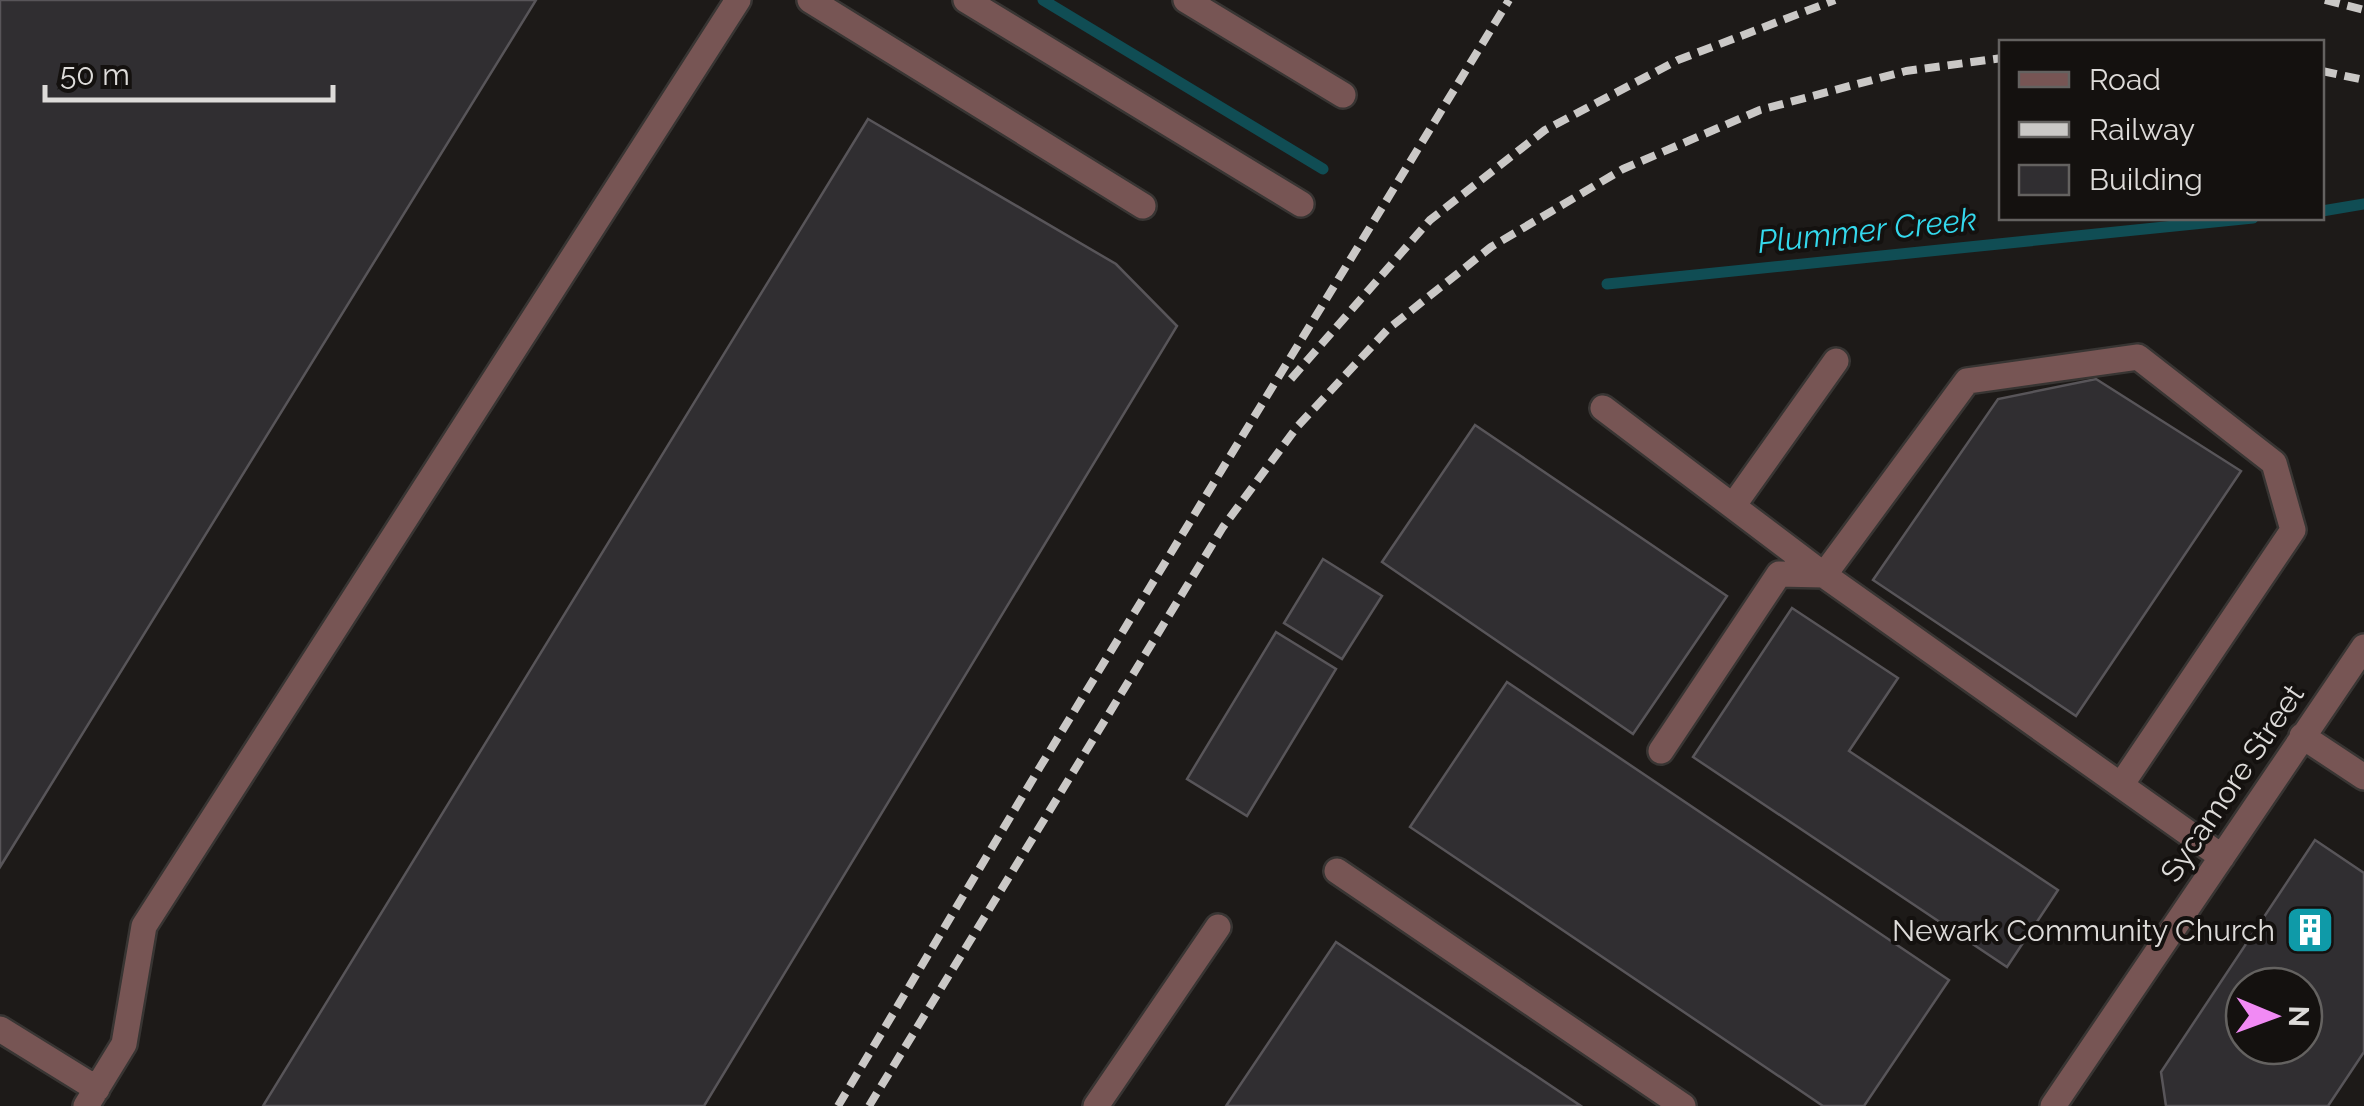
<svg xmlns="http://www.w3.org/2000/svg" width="2364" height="1106" font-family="Raleway,sans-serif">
  <rect width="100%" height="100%" fill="#1d1a18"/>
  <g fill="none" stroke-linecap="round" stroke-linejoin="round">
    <path stroke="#104d54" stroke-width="11" d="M 1043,0 L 1323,169
      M 2322,211 L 2364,204
      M 1607,284 L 2253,218"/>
  </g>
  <path fill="#302e31" stroke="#585559" stroke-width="2.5" fill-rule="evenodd" d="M 0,0 L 536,0 L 0,867 Z
    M 868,119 L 1116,264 L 1177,326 L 704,1106 L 263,1106 Z
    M 2096,379 L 2241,471 L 2076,716 L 1873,580 L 1998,399 Z
    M 1475,425 L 1727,596 L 1633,734 L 1382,562 Z
    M 1323,559 L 1382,596 L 1342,659 L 1284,623 Z
    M 1792,608 L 1898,678 L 1849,751 L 2058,890 L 2007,967 L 1693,757 Z
    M 1276,632 L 1336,669 L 1247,816 L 1187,779 Z
    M 1507,682 L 1949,980 L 1864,1106 L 1823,1106 L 1410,827 Z
    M 2315,840 L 2364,873 L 2364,1052 L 2328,1106 L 2166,1106 L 2161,1072 ZM 2244,986 L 2304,986 L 2304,1046 L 2244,1046 Z
    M 1336,942 L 1581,1106 L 1226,1106 Z"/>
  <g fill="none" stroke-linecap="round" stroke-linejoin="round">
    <g stroke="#383533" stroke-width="30">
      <path id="minor" d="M 810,0 L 1143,206
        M 966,0 L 1301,204
        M 1186,0 L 1343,95
        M 1603,408 L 1824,575
        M 1733,506 L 1836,361
        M 2302,736 L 2364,777
        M 1661,751 L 1779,574 L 1824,575
        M 2121,785 L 2293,530 L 2274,463 L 2138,357 L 1967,381 L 1824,575 L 2222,857
        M 1337,871 L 1683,1106
        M 0,1029 L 97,1089
        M 86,1106 L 124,1044 L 144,926 L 738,0
        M 1096,1106 L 1218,927
        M 2053,1106 L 2364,647"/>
    </g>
    <use href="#minor" stroke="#775554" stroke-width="25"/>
    <path stroke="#cac8c6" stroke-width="8" stroke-dasharray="15 8" stroke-linecap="butt" d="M 2325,0 L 2364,10
      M 2322,71 L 2364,80
      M 1291,379 L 1430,220 L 1545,130 L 1678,60 L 1835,0
      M 838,1106 L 1040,767 L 1509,0
      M 869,1106 L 1223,527 L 1297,427 L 1388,329 L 1491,247 L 1623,169 L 1760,110 L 1906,71 L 2002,58"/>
  </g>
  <defs>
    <g id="building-square" transform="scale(2.5)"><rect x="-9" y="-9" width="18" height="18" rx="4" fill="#0f9aa8" stroke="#14110f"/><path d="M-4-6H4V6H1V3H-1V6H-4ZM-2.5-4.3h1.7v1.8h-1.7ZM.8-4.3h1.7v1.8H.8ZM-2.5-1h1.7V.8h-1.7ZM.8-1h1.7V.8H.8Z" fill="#fff"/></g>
  </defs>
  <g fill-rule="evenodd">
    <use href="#building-square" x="2310" y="930"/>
  </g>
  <g text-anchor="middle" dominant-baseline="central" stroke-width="8" stroke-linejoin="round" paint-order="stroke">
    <g font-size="30" fill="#dddbd9" stroke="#14110f">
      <text transform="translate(2232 783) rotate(-56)">Sycamore Street</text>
    </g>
    <g font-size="30" fill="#dddbd9" stroke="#14110f" text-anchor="end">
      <text x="2275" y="930">Newark Community Church</text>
    </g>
    <g font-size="32" font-style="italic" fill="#34d9ed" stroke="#14110f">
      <text transform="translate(1867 230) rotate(-6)">Plummer Creek</text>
    </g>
  </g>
  <rect x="1999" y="40" width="325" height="180" fill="#14110f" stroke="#646260" stroke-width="2.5"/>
  <rect x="2019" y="72" width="50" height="15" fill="#775554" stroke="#646260" stroke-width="2.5"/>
  <text x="2089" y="90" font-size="30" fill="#dddbd9">Road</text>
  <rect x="2019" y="122" width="50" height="15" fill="#cac8c6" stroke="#646260" stroke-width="2.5"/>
  <text x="2089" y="140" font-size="30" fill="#dddbd9">Railway</text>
  <rect x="2019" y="165" width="50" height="30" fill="#302e31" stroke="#646260" stroke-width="2.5"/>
  <text x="2089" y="190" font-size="30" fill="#dddbd9">Building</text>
  <g transform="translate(2274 1016) rotate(91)"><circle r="48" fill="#14110f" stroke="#646260" stroke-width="2.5"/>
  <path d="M0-8L18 38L0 25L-18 38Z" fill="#f18af4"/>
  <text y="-15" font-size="28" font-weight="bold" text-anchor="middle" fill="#dddbd9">N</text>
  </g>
  <path d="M45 85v15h288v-15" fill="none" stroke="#dddbd9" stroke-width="5"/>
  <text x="60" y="85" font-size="30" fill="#dddbd9" stroke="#14110f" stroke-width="8" paint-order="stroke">50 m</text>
</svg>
